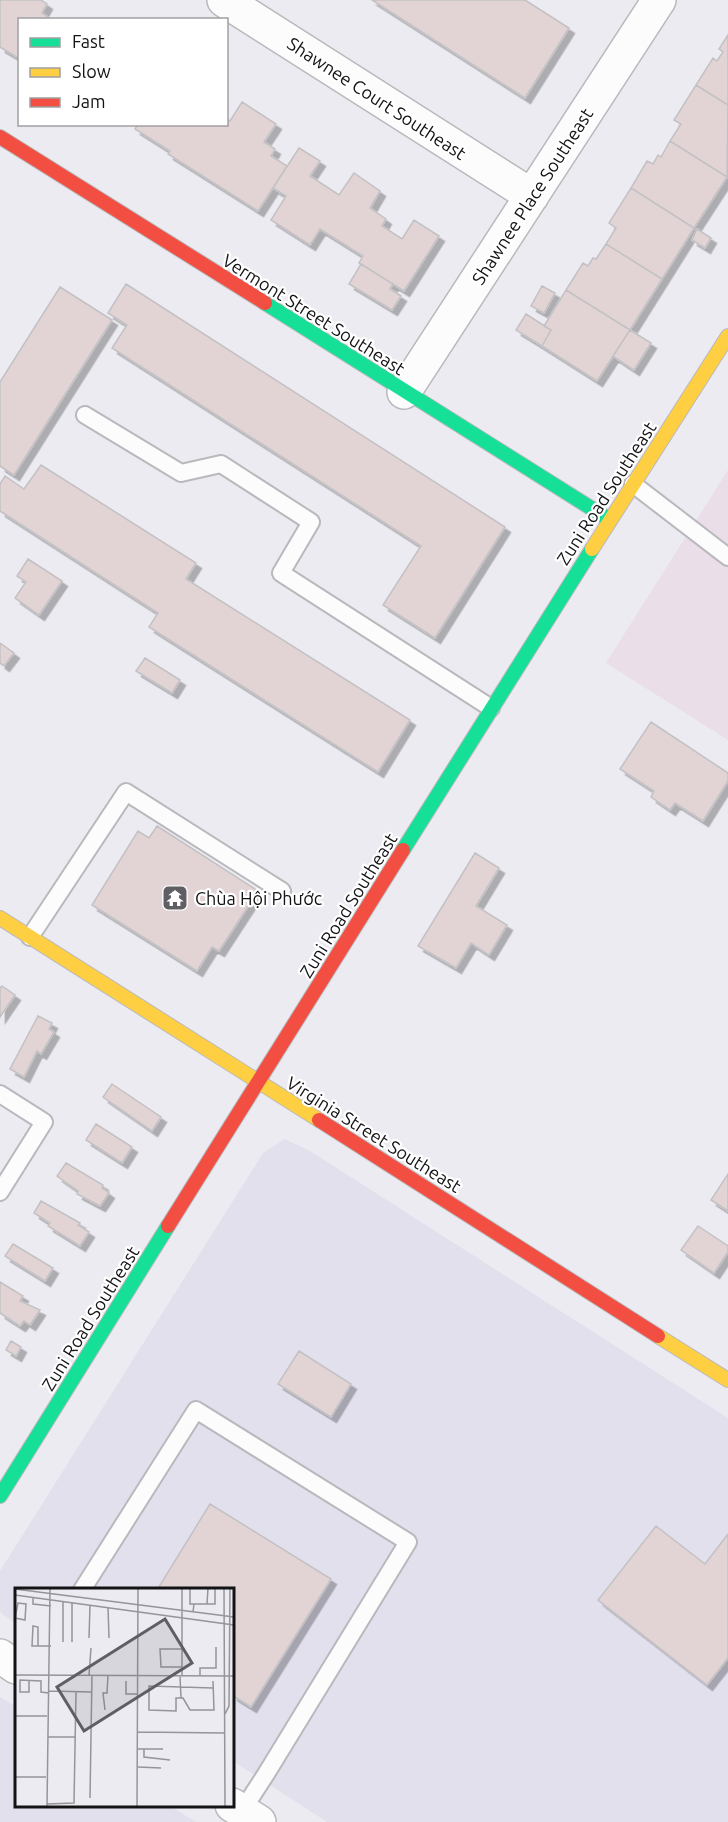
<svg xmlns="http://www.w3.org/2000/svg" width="728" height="1822" font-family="Ubuntu,sans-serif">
  <defs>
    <filter id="shadow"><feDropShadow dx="5.5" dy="5.5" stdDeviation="0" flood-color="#0004"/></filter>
  </defs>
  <rect width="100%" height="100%" fill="#ecebf1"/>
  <path fill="#e2e0ed" d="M 285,1139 L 310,1151 L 728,1418 L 728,1822 L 327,1822 L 233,1761 L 232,1590 L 16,1590 L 16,1623 L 2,1614 L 0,1611 L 0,1571 L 263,1153 Z
    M 0,1697 L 16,1707 L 16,1806 L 170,1806 L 196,1822 L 0,1822 Z"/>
  <path fill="#eadee8" d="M 728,470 L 728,740 L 606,663 Z"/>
  <path fill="#e2d4d5" stroke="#c3c1c3" stroke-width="1.5" filter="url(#shadow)" d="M 0,0 L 41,0 L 47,4 L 42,13 L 52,20 L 20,20 L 20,59 L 0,47 Z
    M 372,0 L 525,0 L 569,28 L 525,98 Z
    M 728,35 L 728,105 L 696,85 L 713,58 L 717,61 L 723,52 L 719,49 Z
    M 696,85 L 728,105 L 727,177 L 670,141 L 681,124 L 674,120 Z
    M 242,102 L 276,124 L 264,142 L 275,149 L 271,156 L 287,166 L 258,211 L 168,154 L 170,151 L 135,129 L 138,124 L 226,124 L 226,119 L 230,121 Z
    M 670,141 L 727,177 L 694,228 L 631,188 L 647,161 L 653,164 L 658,155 L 661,157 Z
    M 299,148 L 320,161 L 310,176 L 339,195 L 354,173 L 380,191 L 370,208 L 386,219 L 382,226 L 402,239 L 414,220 L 439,236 L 404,291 L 359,263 L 363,256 L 320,229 L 310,245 L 271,220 L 286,196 L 273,188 Z
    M 631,188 L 694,228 L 662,279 L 606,244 L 616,228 L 609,223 Z
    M 697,229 L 711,238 L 705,248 L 692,240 Z
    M 606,244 L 662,279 L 630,330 L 566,290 L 583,263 L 588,266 L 593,258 L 596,259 Z
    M 361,264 L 393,284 L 390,289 L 401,296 L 392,310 L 349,284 Z
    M 126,284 L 505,527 L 435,638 L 383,605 L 421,546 L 112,348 L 127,325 L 108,313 Z
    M 542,286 L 555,293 L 544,313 L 531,306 Z
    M 60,287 L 112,320 L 14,475 L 0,466 L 0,382 Z
    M 566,290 L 630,330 L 597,381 L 542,346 L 551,330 L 544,326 Z
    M 526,314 L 551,330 L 542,346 L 516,330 Z
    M 630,330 L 651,343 L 634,370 L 613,356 Z
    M 41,465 L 196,563 L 186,579 L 410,720 L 378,772 L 149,627 L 158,613 L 0,511 L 0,484 L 5,476 L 24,489 Z
    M 28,559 L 62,581 L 39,615 L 15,598 L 26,582 L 17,576 Z
    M 0,643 L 14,653 L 4,666 L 0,663 Z
    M 145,658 L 180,680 L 172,693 L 136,671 Z
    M 651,722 L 728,773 L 728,781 L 703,821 L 675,803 L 670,810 L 651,797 L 654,791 L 620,769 Z
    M 157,826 L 258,891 L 219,951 L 212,947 L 197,971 L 92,905 L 138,831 L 149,838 Z
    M 475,853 L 499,868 L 476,906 L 507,925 L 489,955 L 471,943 L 456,968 L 418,946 Z
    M 2,986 L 15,995 L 0,1017 L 0,988 Z
    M 38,1016 L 52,1023 L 49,1029 L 54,1032 L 41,1054 L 37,1051 L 24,1077 L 10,1069 Z
    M 112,1084 L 161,1117 L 152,1131 L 103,1097 Z
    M 96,1124 L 132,1147 L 122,1163 L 86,1140 Z
    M 66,1163 L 103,1185 L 102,1188 L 109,1193 L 100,1206 L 77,1194 L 78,1191 L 57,1176 Z
    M 728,1174 L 728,1211 L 711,1200 Z
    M 41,1201 L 80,1223 L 78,1225 L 89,1232 L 80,1246 L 48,1226 L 50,1223 L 34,1213 Z
    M 698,1226 L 728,1246 L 728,1252 L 714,1273 L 681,1250 Z
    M 13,1244 L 53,1268 L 45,1281 L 5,1256 Z
    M 0,1282 L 23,1296 L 20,1301 L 40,1310 L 30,1325 L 24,1321 L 20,1326 L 0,1313 Z
    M 11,1341 L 21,1347 L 16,1356 L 6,1350 Z
    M 299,1351 L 351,1384 L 331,1417 L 278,1384 Z
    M 210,1504 L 331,1579 L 251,1707 L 232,1695 L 232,1590 L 157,1590 Z
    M 656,1526 L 705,1564 L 728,1534 L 728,1658 L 707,1685 L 598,1600 Z"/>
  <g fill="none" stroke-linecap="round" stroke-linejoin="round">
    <g stroke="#b9b9bd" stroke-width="20">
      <path id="lane" d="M 85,415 L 181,473 L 221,464 L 311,522 L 281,573 L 491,708
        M 633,484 L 728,557
        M 30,937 L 126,792 L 282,891
        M 0,1094 L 44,1122 L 0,1192
        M 82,1590 L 196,1410 L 408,1542 L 266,1774 L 242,1811"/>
    </g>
    <g stroke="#b9b9bd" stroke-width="36">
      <path id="street" d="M 224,0 L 532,196
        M 404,392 L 659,0
        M 0,1656 L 16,1667
        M 232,1805 L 259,1822"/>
    </g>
    <g stroke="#b9b9bd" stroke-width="16">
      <path id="fast" d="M 265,303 L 610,520
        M 403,850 L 592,549
        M 0,1496 L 168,1226"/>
    </g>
    <g stroke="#b9b9bd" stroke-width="16">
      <path id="slow" d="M 592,549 L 728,336
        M 0,918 L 319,1120
        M 658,1336 L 728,1380"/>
    </g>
    <g stroke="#b9b9bd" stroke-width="16">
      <path id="jam" d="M 0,137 L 265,303
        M 319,1120 L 658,1336
        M 168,1226 L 403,850"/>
    </g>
    <use href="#lane" stroke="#fcfcfd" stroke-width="16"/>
    <use href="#street" stroke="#fcfcfd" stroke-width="33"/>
    <use href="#fast" stroke="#16e098" stroke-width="14"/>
    <use href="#slow" stroke="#ffcf43" stroke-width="14"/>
    <use href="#jam" stroke="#f24e42" stroke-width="14"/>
  </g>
  <defs>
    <g id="temple-square" transform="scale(1.35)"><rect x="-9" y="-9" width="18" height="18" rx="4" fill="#5f5e62" stroke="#fff"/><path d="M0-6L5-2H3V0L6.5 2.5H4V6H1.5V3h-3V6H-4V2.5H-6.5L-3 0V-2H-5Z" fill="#fff"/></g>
  </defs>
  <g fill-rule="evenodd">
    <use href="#temple-square" x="175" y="898"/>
  </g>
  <g text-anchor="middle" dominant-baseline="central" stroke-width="4.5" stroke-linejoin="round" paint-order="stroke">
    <g font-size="18" fill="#131215" stroke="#fff">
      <text transform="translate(377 98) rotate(33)">Shawnee Court Southeast</text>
      <text transform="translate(532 196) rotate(-57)">Shawnee Place Southeast</text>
      <text transform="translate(314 314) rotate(32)">Vermont Street Southeast</text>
      <text transform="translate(606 493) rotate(-57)">Zuni Road Southeast</text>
      <text transform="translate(348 905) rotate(-58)">Zuni Road Southeast</text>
      <text transform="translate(374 1134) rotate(32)">Virginia Street Southeast</text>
      <text transform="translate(90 1318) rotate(-58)">Zuni Road Southeast</text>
    </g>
    <g font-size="18" fill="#131215" stroke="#fff" text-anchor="start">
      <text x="195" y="898">Chùa Hội Phước</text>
    </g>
  </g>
  <g transform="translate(15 1588)">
    <rect width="219" height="219" fill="#ecebf1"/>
    <path fill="none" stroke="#959499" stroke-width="1.5" d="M 167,0 L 167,87M 175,0 L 175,16 L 179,16M 209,0 L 210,219M 0,1 L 219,29M 0,7 L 219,37M 18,9 L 18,16 L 36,18M 192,16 L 200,16 L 200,0M 93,19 L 94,50M 178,24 L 179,16 L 192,16 L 193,0M 0,30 L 10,32 L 11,16 L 3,15 L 0,30M 74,50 L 75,17M 48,54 L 48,13M 57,54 L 57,14M 23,58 L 23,39 L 18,38 L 17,58 L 36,58M 167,79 L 146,79 L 145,61 L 168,61M 0,87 L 219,88M 74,87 L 76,60M 185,87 L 185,80 L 201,80 L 201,59M 165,88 L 166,110M 14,92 L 14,104 L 5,104 L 5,92 L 26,93 L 26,104 L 34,105M 111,93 L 111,106 L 123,106M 198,93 L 199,122 L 175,122 L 168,110 L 161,110 L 161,123 L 134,122 L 134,98 L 198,100M 34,103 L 77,104M 90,122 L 88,105 L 92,105 L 93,87M 210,126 L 214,118 L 215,0M 0,128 L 32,128M 123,144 L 210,145M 33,149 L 60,149M 123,161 L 148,161M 129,161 L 129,169 L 155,172M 123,179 L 146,180M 0,189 L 31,189M 75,210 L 77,87M 32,216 L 59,215 L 61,104M 32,219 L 35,0M 122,219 L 123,0"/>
    <path fill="#5f5e62" fill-opacity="0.15" stroke="#5f5e62" stroke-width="3" d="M 150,31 L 177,75 L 69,143 L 42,99 Z"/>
    <rect width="219" height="219" fill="none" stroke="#131215" stroke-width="3"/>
  </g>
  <rect x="18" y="18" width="210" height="108" fill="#ffffff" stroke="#a1a0a1" stroke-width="1.5"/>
  <rect x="30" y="38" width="30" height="9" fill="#16e098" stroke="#a1a0a1" stroke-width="1.5"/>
  <text x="72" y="48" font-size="18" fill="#131215">Fast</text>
  <rect x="30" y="68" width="30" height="9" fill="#ffcf43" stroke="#a1a0a1" stroke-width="1.5"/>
  <text x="72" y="78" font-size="18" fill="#131215">Slow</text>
  <rect x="30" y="98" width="30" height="9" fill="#f24e42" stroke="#a1a0a1" stroke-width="1.5"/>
  <text x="72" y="108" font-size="18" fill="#131215">Jam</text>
</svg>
